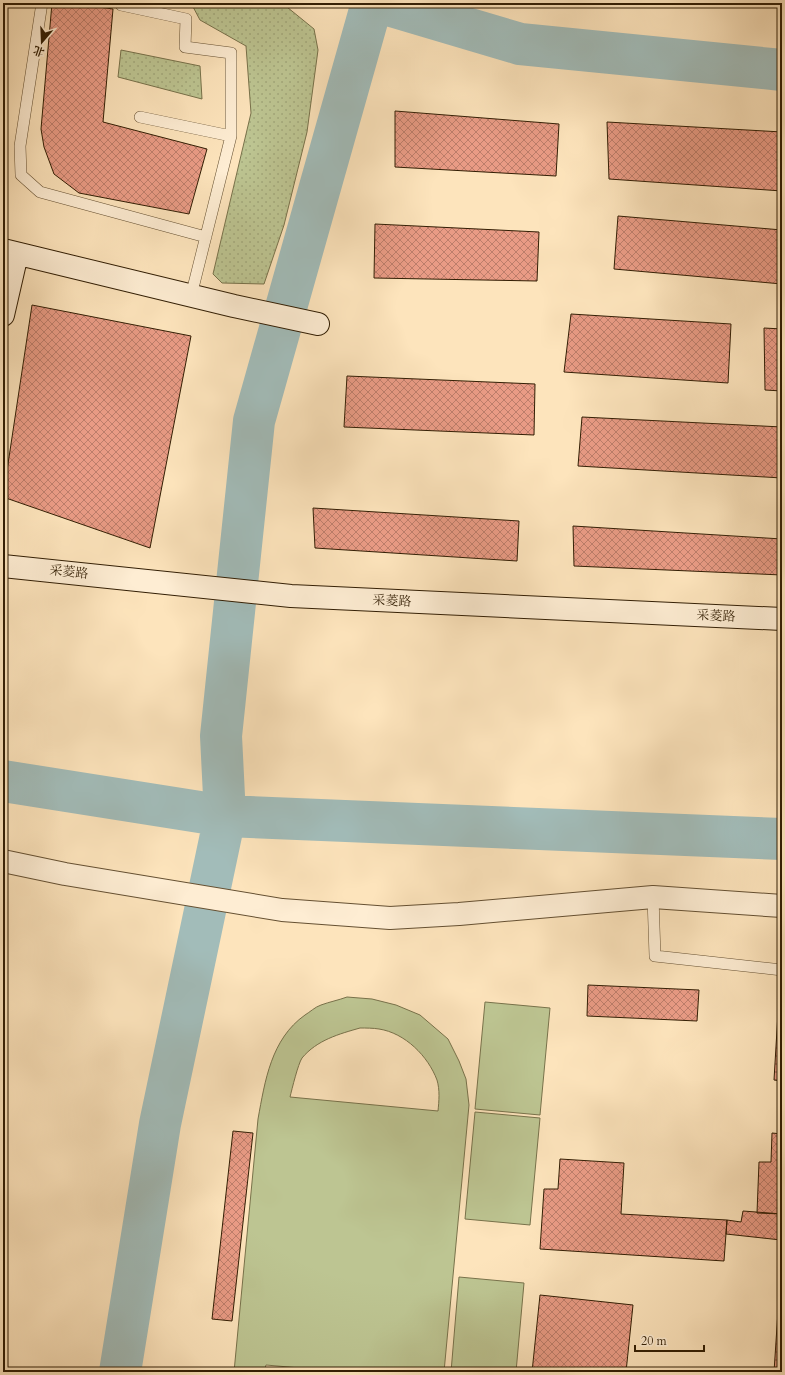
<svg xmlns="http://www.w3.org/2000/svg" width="785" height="1375" font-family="Cardo,'Noto Serif SC',serif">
  <defs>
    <pattern id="garden-dots" width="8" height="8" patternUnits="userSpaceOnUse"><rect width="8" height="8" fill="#bdc592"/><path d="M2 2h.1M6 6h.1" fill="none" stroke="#a3a97c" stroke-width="1.8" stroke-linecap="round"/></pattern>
    <pattern id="building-cross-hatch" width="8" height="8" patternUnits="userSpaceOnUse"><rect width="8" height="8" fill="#e99b85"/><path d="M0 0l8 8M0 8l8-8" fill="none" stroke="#bd7e6b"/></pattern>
  </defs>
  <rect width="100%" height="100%" fill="#fde4bc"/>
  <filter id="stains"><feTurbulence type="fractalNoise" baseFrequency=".005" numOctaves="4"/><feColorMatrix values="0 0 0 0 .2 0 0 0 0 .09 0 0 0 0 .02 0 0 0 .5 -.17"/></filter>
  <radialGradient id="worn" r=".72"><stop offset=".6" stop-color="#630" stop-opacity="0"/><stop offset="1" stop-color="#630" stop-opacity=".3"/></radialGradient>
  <path fill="#bdc592" stroke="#78724b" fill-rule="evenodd" d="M 347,997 L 372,999 L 396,1005 L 420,1015 L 448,1039 L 459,1061 L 466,1079 L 469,1105 L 444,1372 L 345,1372 L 266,1365 L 264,1372 L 234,1372 L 258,1119 C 265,1081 271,1039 305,1015 C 310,1012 315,1007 321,1005 C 329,1002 339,1000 347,997 ZM 360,1028 C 366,1028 373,1028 379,1029 C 405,1033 428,1056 437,1080 C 440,1090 439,1101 438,1111 L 290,1097 C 292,1089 298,1064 302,1058 C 317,1040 339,1034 360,1028 Z
    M 485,1002 L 550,1008 L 540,1115 L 475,1109 Z
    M 475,1112 L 540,1118 L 530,1225 L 465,1219 Z
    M 459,1277 L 524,1283 L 516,1372 L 451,1372 Z"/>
  <path fill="url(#garden-dots)" stroke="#78724b" d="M 191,3 L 276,3 L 287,7 L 314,29 L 318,50 L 307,132 L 284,225 L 264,284 L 222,283 L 213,274 L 251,113 L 246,46 L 200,20 Z
    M 121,50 L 200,66 L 202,99 L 118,77 Z"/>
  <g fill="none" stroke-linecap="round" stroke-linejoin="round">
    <path stroke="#a2bcb9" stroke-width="42" d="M 382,3 L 520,44 L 782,70
      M 3,781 L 225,816 L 782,839
      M 120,1372 L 160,1124 L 225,816 L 221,736 L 254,421 L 372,3"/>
  </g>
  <path fill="url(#building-cross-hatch)" stroke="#321e04" d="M 52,3 L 73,3 L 113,9 L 103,122 L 207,149 L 189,214 L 79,193 L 54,174 L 44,147 L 41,129 Z
    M 395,111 L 559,124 L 556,176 L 395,167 Z
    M 607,122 L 782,132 L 782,191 L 609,179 Z
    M 618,216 L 782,230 L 782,284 L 614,269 Z
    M 375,224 L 539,232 L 537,281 L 374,278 Z
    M 32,305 L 191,336 L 150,548 L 3,497 Z
    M 571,314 L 731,324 L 728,383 L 564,372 Z
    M 764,328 L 782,329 L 782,391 L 765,390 Z
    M 347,376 L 535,384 L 534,435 L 344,427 Z
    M 582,417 L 782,427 L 782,478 L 578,466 Z
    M 313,508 L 519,521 L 517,561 L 315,548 Z
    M 573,526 L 782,539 L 782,575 L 574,566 Z
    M 588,985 L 699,990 L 697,1021 L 587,1016 Z
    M 778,1013 L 782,1013 L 782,1081 L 774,1080 Z
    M 779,1081 L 782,1081 L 782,1134 L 778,1134 Z
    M 233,1131 L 253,1133 L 232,1321 L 212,1319 Z
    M 772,1133 L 782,1134 L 782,1214 L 757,1213 L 759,1162 L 771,1162 Z
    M 560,1159 L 624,1163 L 621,1214 L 727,1220 L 724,1261 L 540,1249 L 544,1189 L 558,1189 Z
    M 743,1211 L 782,1214 L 781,1240 L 726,1234 L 727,1220 L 741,1222 Z
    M 782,1220 L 782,1312 L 778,1311 Z
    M 540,1295 L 633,1305 L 626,1372 L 532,1372 Z
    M 778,1311 L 782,1312 L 782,1372 L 774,1372 Z"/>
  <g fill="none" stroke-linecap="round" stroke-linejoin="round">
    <g stroke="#655032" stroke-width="12">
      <path id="lane" d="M 42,3 L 20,146 L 21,175 L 40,192 L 206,237
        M 121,5 L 186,19 L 185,47 L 231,53 L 231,136 L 191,296
        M 140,117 L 231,136
        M 653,897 L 655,956 L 782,970"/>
    </g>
    <g stroke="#655032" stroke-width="24">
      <path id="street" d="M 3,861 L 65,874 L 282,910 L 390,918 L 459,914 L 653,897 L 782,906"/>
    </g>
    <g stroke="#321e04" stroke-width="24">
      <path id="secondary" d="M 3,250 L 234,306 L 318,324
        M 3,315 L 17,254
        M 3,566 L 291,596 L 782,619"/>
    </g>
    <use href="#lane" stroke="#feedd3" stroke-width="11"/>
    <use href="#street" stroke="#feedd3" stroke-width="22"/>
    <use href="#secondary" stroke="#feedd3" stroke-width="22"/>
  </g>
  <g text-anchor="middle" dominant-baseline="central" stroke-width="3" stroke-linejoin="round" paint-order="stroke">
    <g font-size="13" fill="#321e04" stroke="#feedd3">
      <text transform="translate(69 572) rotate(6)">采菱路</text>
      <text transform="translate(392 601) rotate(3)">采菱路</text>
      <text transform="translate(716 616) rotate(3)">采菱路</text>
    </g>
  </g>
  <rect width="785" height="1375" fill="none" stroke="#fde4bc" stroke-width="16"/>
  <rect x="4" y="4" width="777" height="1367" fill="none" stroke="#321e04" stroke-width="2"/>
  <rect x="8" y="8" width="769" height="1359" fill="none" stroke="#321e04"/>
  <g transform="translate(42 42) rotate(199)" stroke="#feedd3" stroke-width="3" paint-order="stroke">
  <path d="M0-3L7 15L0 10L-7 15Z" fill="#321e04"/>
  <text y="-6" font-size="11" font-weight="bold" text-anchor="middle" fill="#321e04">北</text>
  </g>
  <path d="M635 1345v6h69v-6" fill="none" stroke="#321e04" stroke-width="2"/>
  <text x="641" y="1345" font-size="12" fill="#321e04" stroke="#feedd3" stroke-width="3" paint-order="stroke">20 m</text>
  <rect width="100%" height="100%" filter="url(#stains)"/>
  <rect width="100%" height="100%" fill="url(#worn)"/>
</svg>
